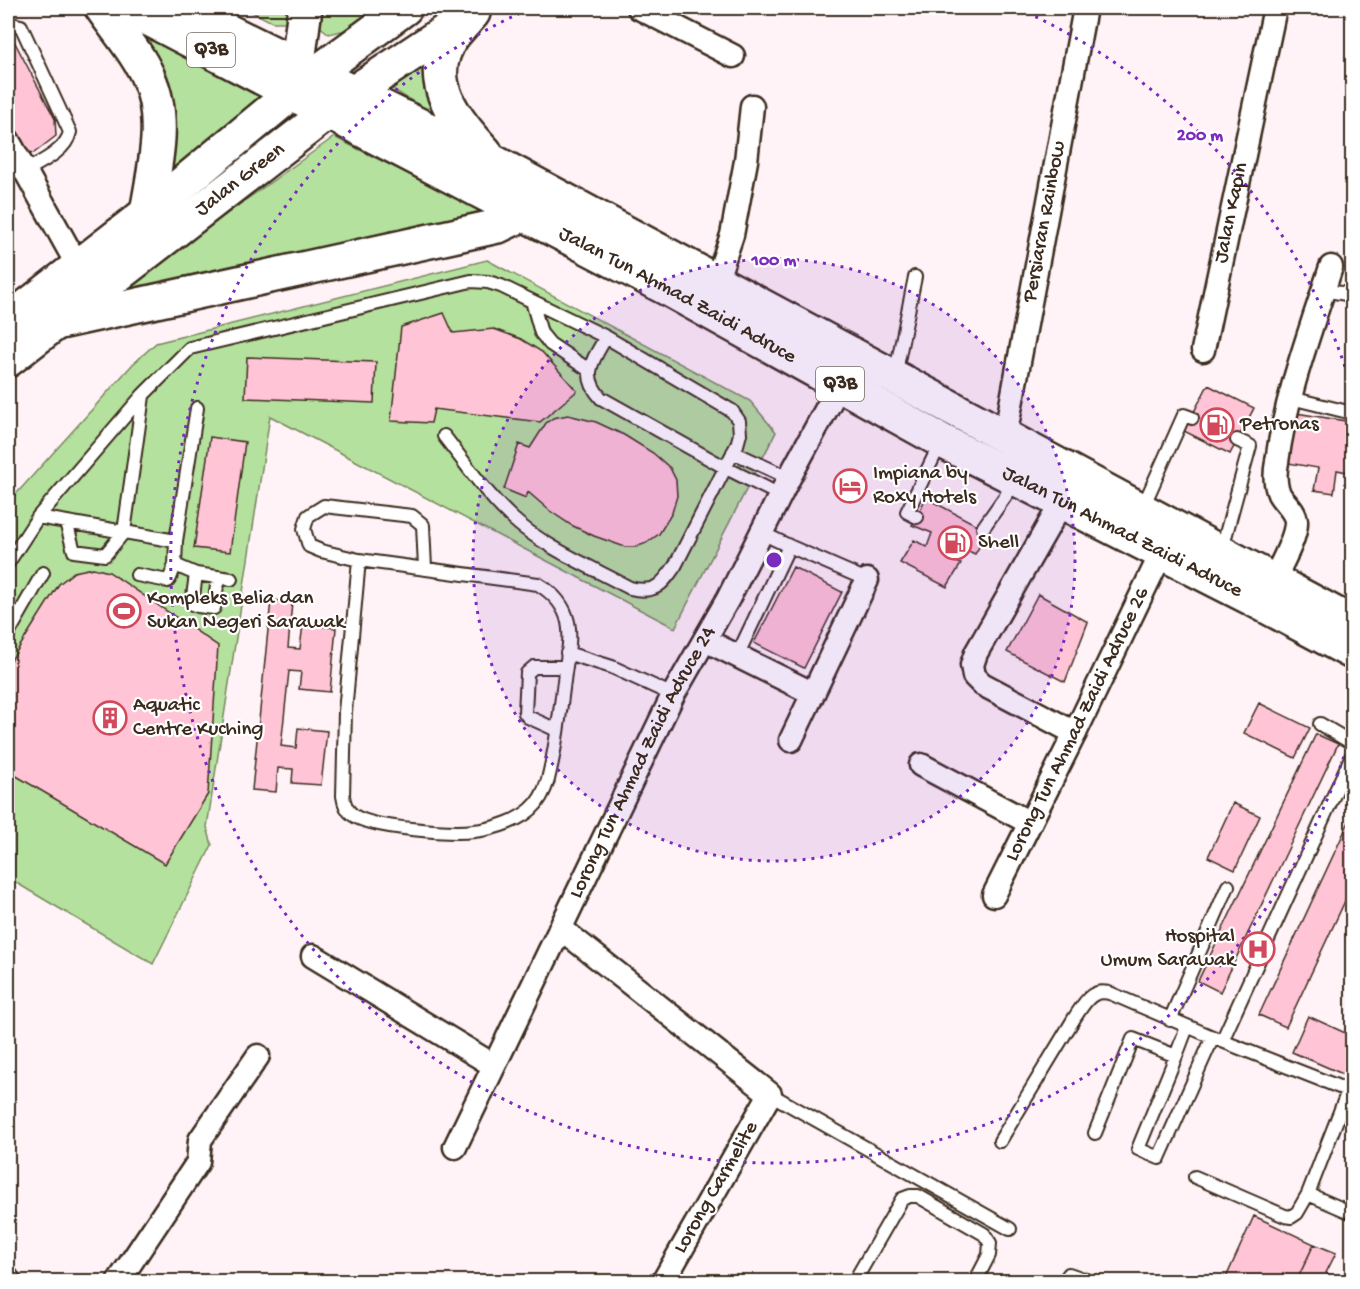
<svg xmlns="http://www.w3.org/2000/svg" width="1360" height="1289" font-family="'Gochi Hand',sans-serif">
  <rect width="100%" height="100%" fill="#fff3f7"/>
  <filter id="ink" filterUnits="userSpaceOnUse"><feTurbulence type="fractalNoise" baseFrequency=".0167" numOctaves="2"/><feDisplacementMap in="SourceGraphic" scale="12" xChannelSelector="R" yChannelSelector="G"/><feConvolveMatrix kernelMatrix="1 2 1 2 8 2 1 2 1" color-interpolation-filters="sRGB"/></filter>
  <g filter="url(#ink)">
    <path fill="#b5e19e" stroke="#78865e" stroke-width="1.5" d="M 244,8 L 298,8 L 285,22 L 272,22 Z
      M 319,8 L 380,8 L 350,29 L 329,34 L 318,25 Z
      M 133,27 L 263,98 L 170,177 L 171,94 Z
      M 433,56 L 444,122 L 388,86 Z
      M 334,137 L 486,213 L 107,299 Z
      M 487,260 L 750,401 L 776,432 L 675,628 L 270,416 L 207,827 L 212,845 L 153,964 L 8,878 L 8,503 L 132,365 L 156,343 Z"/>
    <path fill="#ffc5d7" stroke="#3b2a1e" stroke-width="1.5" d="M 8,37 L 13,39 L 55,119 L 56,136 L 34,153 L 25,151 L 8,118 Z
      M 444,313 L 453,333 L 494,329 L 521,339 L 542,352 L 577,391 L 540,422 L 434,409 L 431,423 L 391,421 L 401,327 Z
      M 247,357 L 376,362 L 374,403 L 245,398 Z
      M 1208,385 L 1254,408 L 1230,454 L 1184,431 Z
      M 1296,413 L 1352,422 L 1352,473 L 1337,470 L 1334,493 L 1314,490 L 1318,468 L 1288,463 Z
      M 568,415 L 596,422 L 624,435 L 653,453 L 670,468 L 676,480 L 677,496 L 672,513 L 659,534 L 646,543 L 636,547 L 625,547 L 594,536 L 571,525 L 550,511 L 528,492 L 526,498 L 504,489 L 519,444 L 530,448 L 546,423 L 553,418 Z
      M 210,437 L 245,442 L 230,552 L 194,548 Z
      M 926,498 L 988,531 L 975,554 L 957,546 L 951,559 L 961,564 L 947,587 L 900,563 L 914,540 L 927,547 L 932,533 L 912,525 Z
      M 793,567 L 842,592 L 804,668 L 754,643 Z
      M 93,568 L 109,572 L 218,646 L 208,794 L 165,864 L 8,771 L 8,665 L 59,584 L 74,572 Z
      M 1038,594 L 1088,622 L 1065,682 L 1007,652 Z
      M 271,600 L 292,602 L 288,648 L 300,649 L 303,624 L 336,628 L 330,692 L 299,689 L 301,672 L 289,671 L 281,746 L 296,748 L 298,728 L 327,731 L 321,785 L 292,783 L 293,769 L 278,768 L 276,792 L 252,790 Z
      M 1259,703 L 1310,728 L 1295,758 L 1244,733 Z
      M 1316,734 L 1338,744 L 1220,992 L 1198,981 Z
      M 1233,803 L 1260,816 L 1235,870 L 1208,857 Z
      M 1352,815 L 1352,886 L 1286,1027 L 1259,1015 Z
      M 1308,1016 L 1352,1036 L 1352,1078 L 1292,1052 Z
      M 1254,1216 L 1314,1244 L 1296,1282 L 1224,1282 Z
      M 1314,1244 L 1336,1253 L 1326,1273 L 1344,1282 L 1296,1282 Z"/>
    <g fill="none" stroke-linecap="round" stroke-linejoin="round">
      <g stroke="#3b2a1e" stroke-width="16">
        <path id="service" d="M 8,23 L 21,26 L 70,132 C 66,151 41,162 25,171
          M 1323,290 L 1352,295
          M 532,301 L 541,333 L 550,344 L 589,370
          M 606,337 C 593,360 580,375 601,398 L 726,468 L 780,495
          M 895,376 L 915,277
          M 1291,398 L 1352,413
          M 733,452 L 789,478
          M 1142,509 L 1184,415 L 1192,418
          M 38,517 L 176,541 L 197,408
          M 917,517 L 907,512 L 941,442
          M 66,522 L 74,551 L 105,555 L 124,532 L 143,396
          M 983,528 L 1016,481
          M 762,533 L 789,546
          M 176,541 L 175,565 L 196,574 L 231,579
          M 1221,552 L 1250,446 L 1237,440
          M 359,560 L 538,584 C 553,593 564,604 568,622 C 572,640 566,662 564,681 C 560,711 557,741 550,771 C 548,782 543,795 536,804 C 523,820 494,829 474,831 C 452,834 370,828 353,815 C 346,810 344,804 343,796 L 345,712 Z
          M 359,560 L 321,551 L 309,546 L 304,529 L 308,516 L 324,506 L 412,516 L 423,525 L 425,568
          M 8,563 L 38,517 L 143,395 L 190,348 L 471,281 L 488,282 L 501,286 L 606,337 L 732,411 L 739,421 L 740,434 L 737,445 L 675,566 C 662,585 655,594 630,588 C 593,568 542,546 512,518 C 486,494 466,464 444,436
          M 196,574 L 192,604 L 198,606 L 214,608 L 218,578
          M 137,575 L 168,581 L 170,578 L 175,565
          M 8,634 L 43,573
          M 567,653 L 612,667 L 673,695
          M 737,656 L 789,546 L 867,580
          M 1320,724 L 1352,743
          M 557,730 L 528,717 L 525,713 L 527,673 L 534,667 L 566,667
          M 1170,1020 L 1228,886
          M 1222,1041 L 1352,755
          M 1176,1056 L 1187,1027
          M 770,1094 L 1010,1229
          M 1095,1133 L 1133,1039 L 1176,1056 L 1138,1149 L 1159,1158 L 1213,1037
          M 1000,1141 L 1075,1017 C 1085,1002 1092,987 1112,994 L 1222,1041 L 1352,1092
          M 1195,1177 L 1285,1216 L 1291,1217 L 1297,1213 L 1308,1194 L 1348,1091
          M 1308,1194 L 1352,1213
          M 8,1271 L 17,1282
          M 854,1282 L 902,1199 L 910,1196 L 918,1196 L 984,1234 L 990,1243 L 989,1255 L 975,1282
          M 1063,1282 L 1069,1274 L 1092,1282"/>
      </g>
      <g stroke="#3b2a1e" stroke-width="27">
        <g id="minor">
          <path d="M 639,8 L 733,56"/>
          <path d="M 8,140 L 78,266"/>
          <path d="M 716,282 L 732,235 L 746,161 L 752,106"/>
          <path id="s1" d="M 1203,350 L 1275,8"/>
          <path id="s2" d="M 1005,437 L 1085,8"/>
          <path d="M 1062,502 L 976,653 L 972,665 L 974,676 L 982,684 L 1075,733"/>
          <path d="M 1273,581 C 1280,566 1297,537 1296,521 C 1295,510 1284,503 1279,494 C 1275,485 1275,472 1277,462 C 1285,398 1311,329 1331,267"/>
          <path d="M 705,640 L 812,693"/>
          <path d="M 791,740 L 867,580"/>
          <path d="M 921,765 L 1030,823"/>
          <path id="s3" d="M 994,895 L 1075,733 L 1162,552"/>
          <path d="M 560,928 L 770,1094 L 663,1282"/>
          <path d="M 313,956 L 493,1065"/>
          <path id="s4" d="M 455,1147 L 673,695 L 728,599 L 789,478 L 840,384"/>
          <path d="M 118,1282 L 198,1162 L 200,1140 L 258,1056"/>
        </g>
      </g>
      <g stroke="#3b2a1e" stroke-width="38">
        <g id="secondary">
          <path d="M 294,93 L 305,8"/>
          <path d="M 8,321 L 147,213 L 315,74 L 405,8"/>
          <path id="s5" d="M 8,360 L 353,93 L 470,15"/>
        </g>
      </g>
      <g stroke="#3b2a1e" stroke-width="38">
        <g id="primary">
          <path d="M 102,8 C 117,30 137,52 148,77 C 168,119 154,169 147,213"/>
          <path id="s6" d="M 128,8 L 670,290 L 942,441 L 1251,598 L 1352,652"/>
          <path d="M 181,8 L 494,162 L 1352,623"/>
          <path d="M 473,13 C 466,21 458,29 452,37 C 422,81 456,120 485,152"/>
          <path d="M 56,323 L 498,226 L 523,214"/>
        </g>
      </g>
      <use href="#service" stroke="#fff" stroke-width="12"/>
      <use href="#minor" stroke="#fff" stroke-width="22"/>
      <use href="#secondary" stroke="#fff" stroke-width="33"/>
      <use href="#primary" stroke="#fff" stroke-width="33"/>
    </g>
  </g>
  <circle cx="774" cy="560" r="301" fill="#7b2cbf" fill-opacity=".12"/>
  <g fill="none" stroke="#7b2cbf" stroke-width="3" stroke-dasharray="3 6">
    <circle cx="774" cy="560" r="301"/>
    <path d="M1352 731A603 603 0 1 1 529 9M1019 9A603 603 0 0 1 1352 389"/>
  </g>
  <defs>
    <g id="fuel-ring" transform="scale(1.725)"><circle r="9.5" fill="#fff" stroke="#d1495b" stroke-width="1.5"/><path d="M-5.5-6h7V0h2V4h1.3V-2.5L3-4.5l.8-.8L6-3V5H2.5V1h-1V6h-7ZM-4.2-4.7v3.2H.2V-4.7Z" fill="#d1495b"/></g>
    <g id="hotel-ring" transform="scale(1.725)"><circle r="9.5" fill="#fff" stroke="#d1495b" stroke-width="1.5"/><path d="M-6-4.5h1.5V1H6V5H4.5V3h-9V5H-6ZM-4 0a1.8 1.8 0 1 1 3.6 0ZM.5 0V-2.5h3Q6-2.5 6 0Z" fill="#d1495b"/></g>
    <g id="stadium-ring" transform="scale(1.725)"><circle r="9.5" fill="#fff" stroke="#d1495b" stroke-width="1.5"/><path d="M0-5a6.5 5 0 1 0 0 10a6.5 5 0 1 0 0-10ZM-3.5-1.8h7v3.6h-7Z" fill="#d1495b"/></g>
    <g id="building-ring" transform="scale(1.725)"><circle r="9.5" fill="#fff" stroke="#d1495b" stroke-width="1.5"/><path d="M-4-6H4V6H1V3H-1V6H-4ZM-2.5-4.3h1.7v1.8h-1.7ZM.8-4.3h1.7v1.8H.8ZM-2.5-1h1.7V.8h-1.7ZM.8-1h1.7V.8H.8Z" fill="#d1495b"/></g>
    <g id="hospital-ring" transform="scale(1.725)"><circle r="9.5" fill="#fff" stroke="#d1495b" stroke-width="1.5"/><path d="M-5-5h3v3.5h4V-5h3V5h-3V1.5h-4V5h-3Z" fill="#d1495b"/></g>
  </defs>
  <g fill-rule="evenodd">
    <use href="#fuel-ring" x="1217" y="425"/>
    <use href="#hotel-ring" x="850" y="486"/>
    <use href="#fuel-ring" x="955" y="543"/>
    <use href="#stadium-ring" x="124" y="611"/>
    <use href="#building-ring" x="110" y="718"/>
    <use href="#hospital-ring" x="1258" y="949"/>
  </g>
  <g text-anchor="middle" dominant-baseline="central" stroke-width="4.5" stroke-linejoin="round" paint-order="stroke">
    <g fill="#fff" stroke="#766a62" stroke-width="1.5">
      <rect x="187" y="33" width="48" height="34" rx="4.5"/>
      <rect x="816" y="367" width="48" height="34" rx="4.5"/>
    </g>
    <g font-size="20" font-weight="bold" fill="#3b2a1e">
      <text x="211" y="50">Q3B</text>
      <text x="840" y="384">Q3B</text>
    </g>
    <g font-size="21" fill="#3b2a1e" stroke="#fff">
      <text stroke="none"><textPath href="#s5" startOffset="294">Jalan Green</textPath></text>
      <text stroke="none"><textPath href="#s1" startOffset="140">Jalan Kapin</textPath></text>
      <text stroke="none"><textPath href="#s2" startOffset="219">Persiaran Rainbow</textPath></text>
      <text stroke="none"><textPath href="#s6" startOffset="620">Jalan Tun Ahmad Zaidi Adruce</textPath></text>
      <text stroke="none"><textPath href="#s6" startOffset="1124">Jalan Tun Ahmad Zaidi Adruce</textPath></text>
      <text stroke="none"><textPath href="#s3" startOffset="190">Lorong Tun Ahmad Zaidi Adruce 26</textPath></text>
      <text stroke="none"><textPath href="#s4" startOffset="428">Lorong Tun Ahmad Zaidi Adruce 24</textPath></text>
      <text transform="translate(717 1188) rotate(-60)">Lorong Carmelite</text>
    </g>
    <g font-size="21" fill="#3b2a1e" stroke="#fff" text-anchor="start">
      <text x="1240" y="425">Petronas</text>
      <text x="873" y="474">Impiana by<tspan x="873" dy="24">Roxy Hotels</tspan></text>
      <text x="978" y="543">Shell</text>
      <text x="147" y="599">Kompleks Belia dan<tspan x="147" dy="24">Sukan Negeri Sarawak</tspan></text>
      <text x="133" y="706">Aquatic<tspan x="133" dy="24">Centre Kuching</tspan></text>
      <text x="1235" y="937" text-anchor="end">Hospital<tspan x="1235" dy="24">Umum Sarawak</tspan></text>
    </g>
  </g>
  <circle cx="774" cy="560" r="9" fill="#7b2cbf" stroke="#fff" stroke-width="3"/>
  <g font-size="18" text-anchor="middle" font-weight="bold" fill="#7b2cbf" stroke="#fff" stroke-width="4.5" stroke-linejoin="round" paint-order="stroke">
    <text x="1200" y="140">200 m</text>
    <text x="774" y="265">100 m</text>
  </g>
  <rect width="1360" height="1289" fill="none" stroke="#fff" stroke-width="30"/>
  <rect x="15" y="15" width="1330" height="1259" fill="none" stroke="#3b2a1e" stroke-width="2" filter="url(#ink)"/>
</svg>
